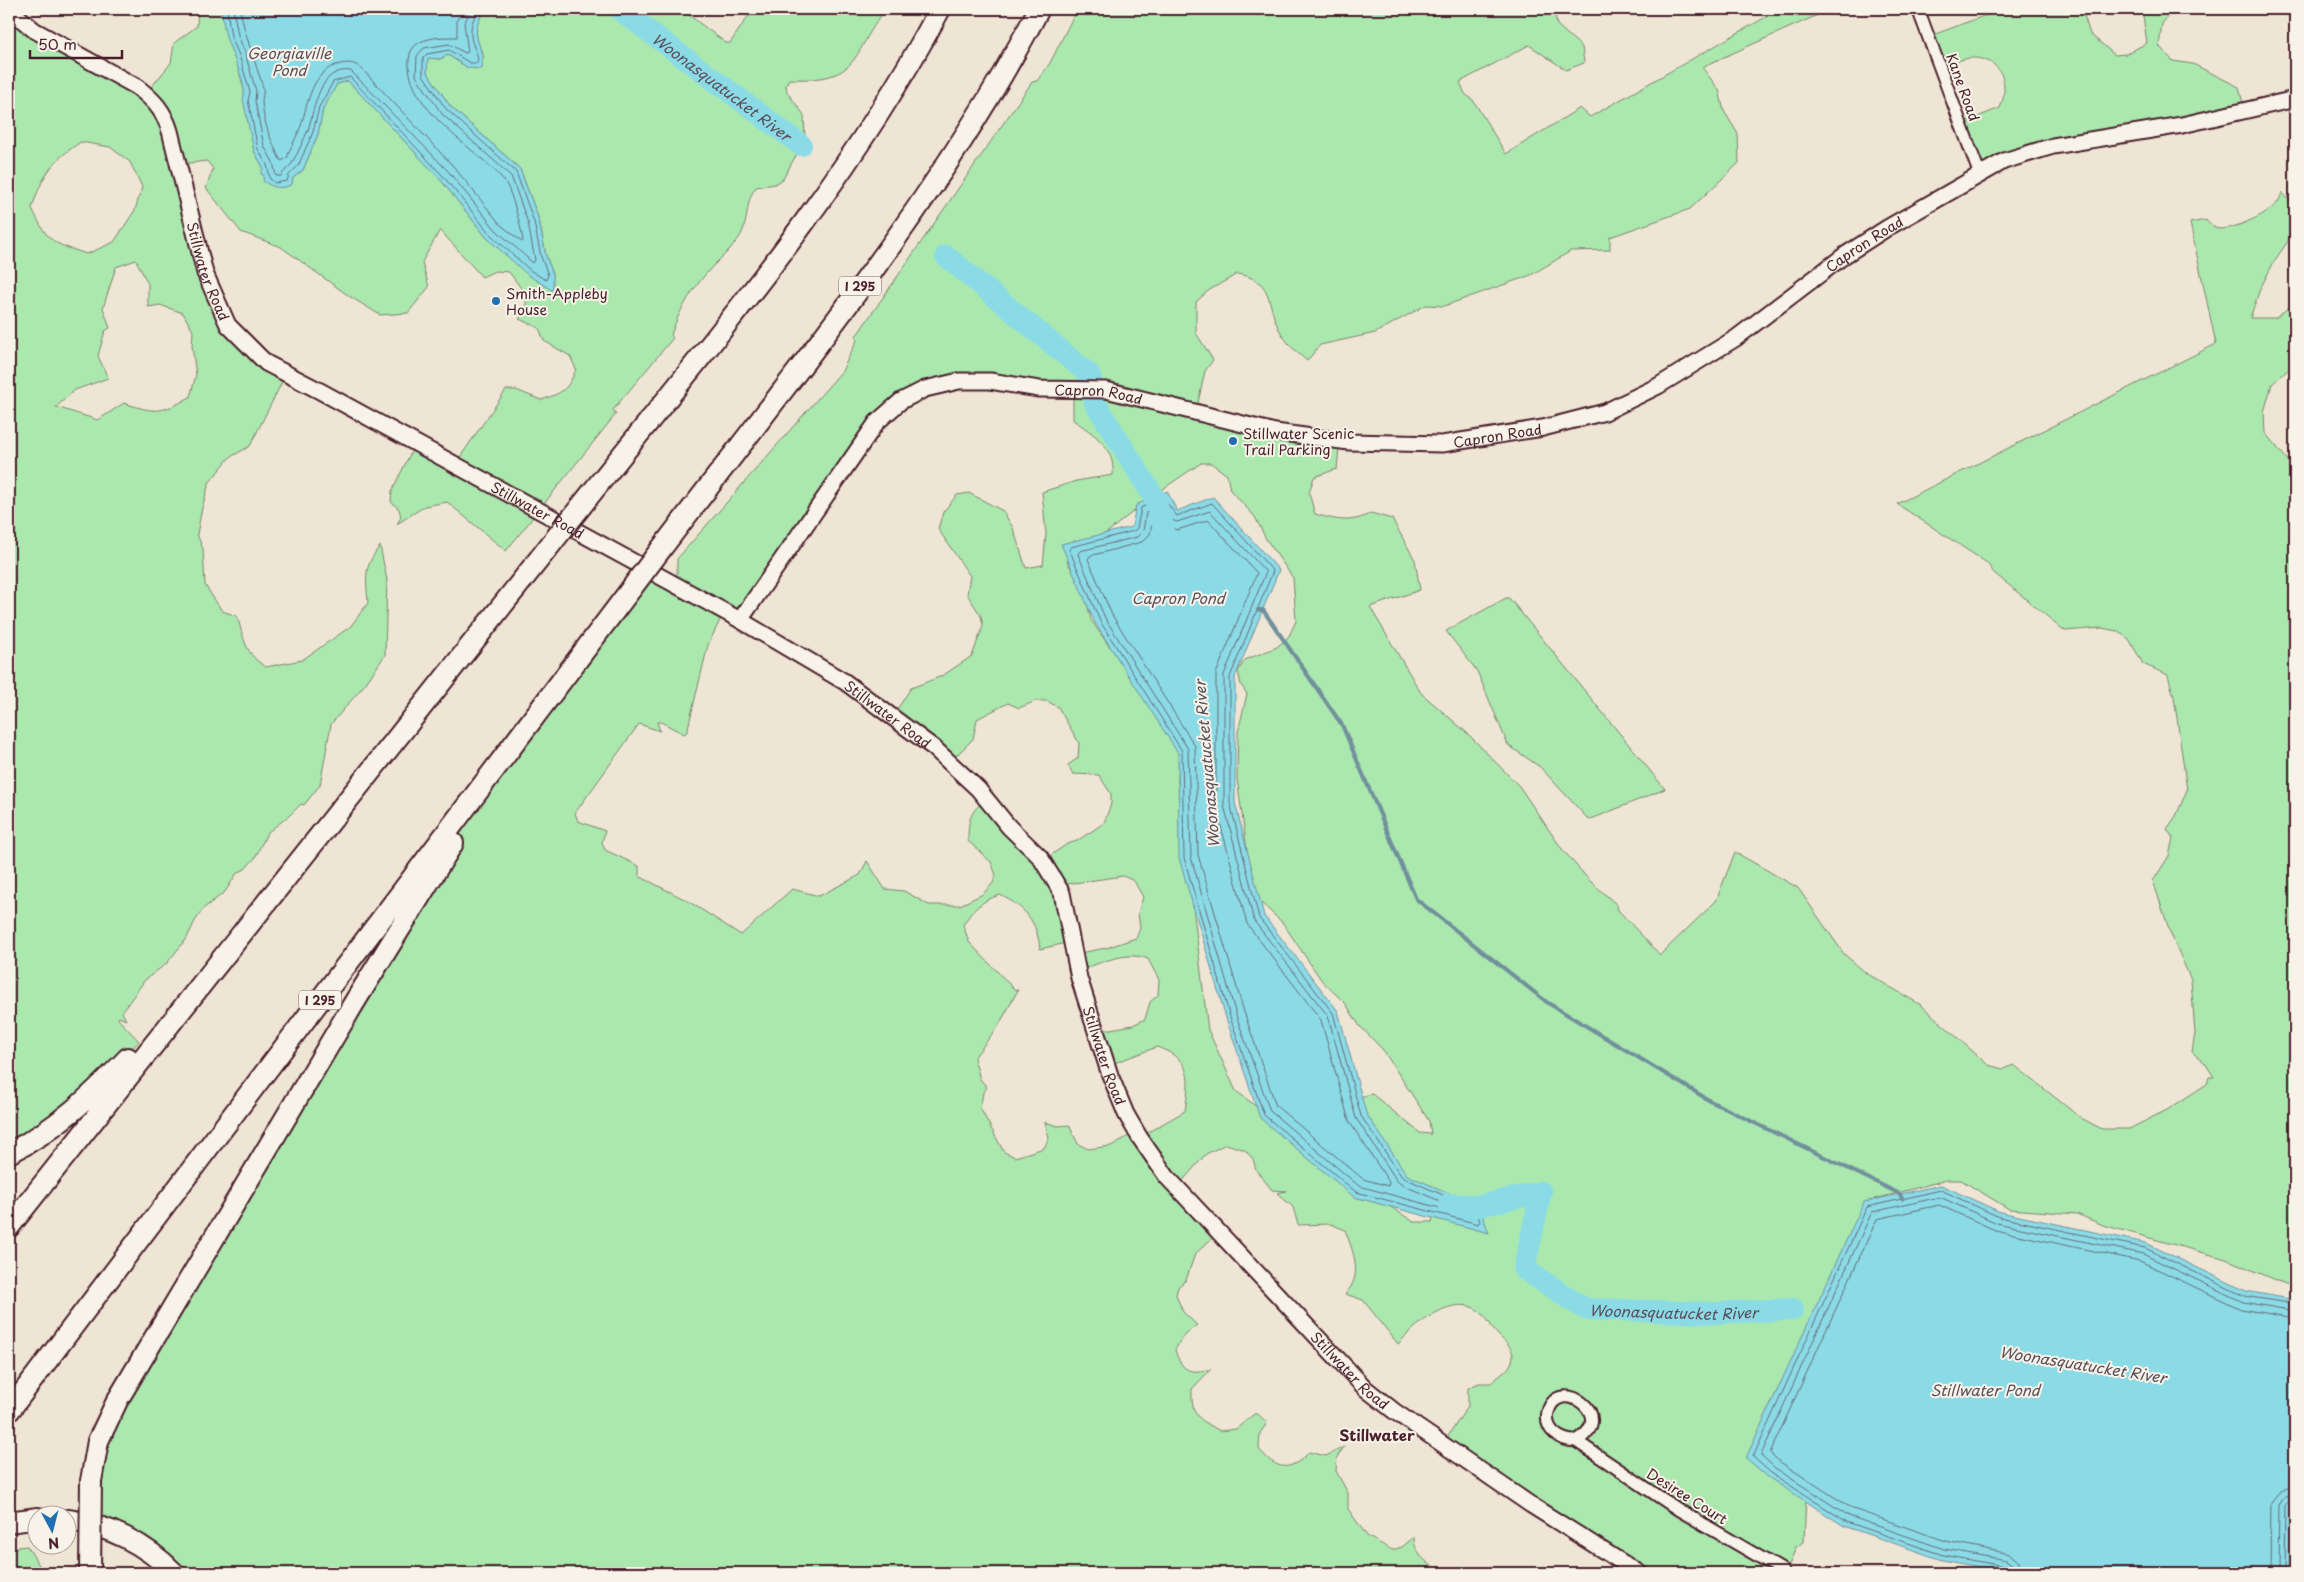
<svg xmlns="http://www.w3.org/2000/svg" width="2304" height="1582" font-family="'Playpen Sans',sans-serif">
  <rect width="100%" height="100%" fill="#efe5d4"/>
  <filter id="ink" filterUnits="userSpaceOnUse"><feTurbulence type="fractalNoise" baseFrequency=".02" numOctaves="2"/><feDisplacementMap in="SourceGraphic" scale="10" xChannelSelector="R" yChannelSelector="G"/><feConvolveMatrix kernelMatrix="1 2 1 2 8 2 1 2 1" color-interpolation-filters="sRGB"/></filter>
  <g filter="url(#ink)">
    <path fill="#aae8ae" stroke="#7a846c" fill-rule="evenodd" d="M 9,9 L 147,92 L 171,63 L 174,43 L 197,26 L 198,9 L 221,9 L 227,39 L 235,56 L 245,93 L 254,151 L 263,167 L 293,178 L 303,170 L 318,134 L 323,109 L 337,84 L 348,81 L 440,179 L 487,238 L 552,290 L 553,274 L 546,256 L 539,220 L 520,169 L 450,106 L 427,72 L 427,58 L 440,59 L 448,55 L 468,68 L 484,57 C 474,35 473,29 485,9 L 681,9 L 726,43 L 730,43 L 753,9 L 886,9 C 849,56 863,82 789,79 L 786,85 L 787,92 L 804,115 L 805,139 L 783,179 L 775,184 L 756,187 C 744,202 750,222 739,238 C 732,248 722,257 713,266 C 695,285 679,309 671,335 L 673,338 L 613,410 L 616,414 L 506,551 L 447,502 L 425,506 L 397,524 L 401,517 L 399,509 L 391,502 L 392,491 L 415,444 L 456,463 L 506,390 L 516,390 L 541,400 C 562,393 568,390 576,369 L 570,356 L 544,341 L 539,328 L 519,319 C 535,300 521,289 509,272 L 495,271 L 482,277 L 440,230 L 422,262 L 429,287 L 408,313 L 380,315 L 349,296 L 281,247 L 241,232 L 206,188 L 213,169 L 207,161 L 181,164 L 186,197 L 227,315 L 285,376 L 250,446 L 229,458 L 209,483 L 202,508 L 197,534 L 203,549 L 205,585 L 222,611 L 237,616 C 244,638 245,655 266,667 L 302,660 L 350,627 L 368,603 C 366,577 363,568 380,546 L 387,580 L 385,655 L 366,683 L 331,724 L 320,785 L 304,805 L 301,804 L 290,815 L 267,833 L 255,858 L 245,869 L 237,873 L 225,892 L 204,908 L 195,921 L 187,938 L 167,963 L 145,980 L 122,1012 L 126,1020 L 119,1017 L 118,1019 L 139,1041 L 117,1065 L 9,1152 ZM 81,142 L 110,147 L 130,162 L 142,187 L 135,210 L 114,242 L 87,254 C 52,243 48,243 32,208 C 42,176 52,160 81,142 ZM 136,260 L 148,284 L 148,307 L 160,305 L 183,313 L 193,331 L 192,346 L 196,375 L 190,397 C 161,414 155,413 124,403 L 98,420 L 56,407 L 75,390 L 108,378 L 98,356 L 105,331 L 110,328 L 103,308 L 116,267 Z
      M 1077,9 L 1413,9 C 1425,16 1432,18 1445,11 L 1442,9 L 1554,9 L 1557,25 L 1582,47 L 1584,63 L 1566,70 L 1529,45 L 1460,82 L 1465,94 L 1473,100 L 1506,154 L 1580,108 L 1590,117 L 1780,9 L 1831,9 L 1702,67 L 1719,90 L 1724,111 L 1738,134 L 1739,163 L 1690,209 L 1610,237 L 1610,250 L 1571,251 L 1531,275 L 1444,306 L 1426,305 L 1375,333 L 1320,345 L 1307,361 C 1295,351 1286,343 1279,329 C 1265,302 1275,280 1237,274 L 1208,291 L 1196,302 L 1196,333 L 1213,360 L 1205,371 L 1198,403 L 1202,406 L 1255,423 L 1340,437 L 1337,469 L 1314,477 L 1309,493 L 1315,514 C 1335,520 1352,524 1371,513 L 1392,519 L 1415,560 L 1420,590 L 1370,607 L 1421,693 L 1466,732 L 1519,786 L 1562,849 L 1589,880 L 1617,905 L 1618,910 L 1660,955 L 1716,901 L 1735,852 L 1798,888 L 1844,954 L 1866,973 L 1921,1005 L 1988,1065 L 2003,1069 L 2014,1065 L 2081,1118 L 2102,1129 L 2129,1129 L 2167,1110 L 2207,1084 L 2209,1077 L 2214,1077 L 2205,1063 L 2192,1052 L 2195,1033 L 2191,980 L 2170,932 L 2153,881 L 2169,856 L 2173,838 L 2167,829 L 2176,816 L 2187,790 L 2174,697 L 2168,675 L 2143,664 L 2129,639 L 2117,631 L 2102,628 L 2065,631 L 1994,573 L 1987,563 L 1897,504 L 2216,344 L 2190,223 L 2206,220 C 2208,223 2212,226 2215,228 C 2229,233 2268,214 2277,203 C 2280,200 2281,195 2282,192 L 2291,203 L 2295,204 L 2295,231 L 2275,260 L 2260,289 L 2250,318 L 2276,318 L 2295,302 L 2295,369 L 2289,369 L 2272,384 L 2264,412 L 2265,433 L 2295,469 L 2295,1288 L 2226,1259 L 2103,1225 L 2077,1214 L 2009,1209 L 1961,1180 L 1946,1180 L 1875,1199 L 1858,1217 L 1806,1495 L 1804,1542 L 1796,1547 L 1786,1573 L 1636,1573 L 1443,1444 L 1468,1406 L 1468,1388 L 1479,1383 L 1491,1383 C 1497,1377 1510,1370 1512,1361 C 1516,1350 1506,1343 1499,1336 C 1490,1327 1487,1314 1474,1308 C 1447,1296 1414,1327 1398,1344 L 1363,1300 L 1345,1294 C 1364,1276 1353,1251 1345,1230 L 1331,1224 L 1298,1225 L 1293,1207 L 1277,1193 L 1286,1191 L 1272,1190 L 1256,1170 L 1253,1159 L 1245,1150 L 1226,1144 L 1206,1154 L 1178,1186 L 1219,1232 L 1195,1254 L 1186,1280 L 1178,1287 L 1176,1295 L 1183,1312 L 1197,1325 L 1183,1336 L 1175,1350 C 1182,1372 1190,1374 1211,1369 L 1192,1389 C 1191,1417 1198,1418 1220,1431 L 1236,1429 L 1254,1414 L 1258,1414 L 1267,1423 L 1260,1433 L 1259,1449 C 1276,1470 1290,1473 1309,1452 L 1326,1456 L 1344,1447 L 1337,1457 L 1336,1471 L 1348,1493 L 1348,1509 L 1367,1536 L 1392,1550 L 1402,1547 L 1414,1537 C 1414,1556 1428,1562 1441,1573 L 178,1573 L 91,1515 L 92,1464 L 447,855 L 496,777 L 644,573 L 677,584 L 677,559 L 842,371 L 857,340 L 855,337 L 859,332 L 1032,82 L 1037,81 L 1050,63 ZM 969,383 L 1073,393 L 1073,420 C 1094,434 1115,447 1113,475 L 1076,481 L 1042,492 L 1046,534 L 1043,565 L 1026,568 L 1013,528 L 1003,511 L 969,493 L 957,495 L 943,512 L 938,529 L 970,576 L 967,594 L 981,616 L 983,626 L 972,656 L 942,676 L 911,688 L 892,717 L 950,762 L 973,739 L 977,719 L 1008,703 L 1019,708 L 1036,701 L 1047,701 L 1058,707 L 1079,743 L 1078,758 L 1068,765 L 1073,774 L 1099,775 L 1111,794 L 1111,804 L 1104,823 L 1077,841 L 1067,844 L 1044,860 L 986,800 C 969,811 968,822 968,841 L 991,862 L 996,875 L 993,883 L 983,894 L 960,905 L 929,905 L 904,891 L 885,889 L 867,861 L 860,875 L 819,896 L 792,889 L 741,935 L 688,901 L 639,876 L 639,866 L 605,850 L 602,842 L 605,831 L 578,821 L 575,813 L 639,724 L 660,731 L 657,722 L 661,722 L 684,734 L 687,732 L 708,645 L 722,616 L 735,613 L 808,517 L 902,403 ZM 1201,463 L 1211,463 L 1227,475 L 1230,490 L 1255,517 L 1266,539 L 1293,578 L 1296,621 L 1289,636 L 1277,647 L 1245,660 L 1238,671 L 1241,685 L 1247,694 L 1238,732 L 1237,778 L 1252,887 L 1260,902 L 1282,922 L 1322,981 L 1346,1004 L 1359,1025 L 1383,1050 L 1429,1121 L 1431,1134 L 1420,1133 L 1372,1094 L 1355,1098 L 1392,1156 L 1434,1213 L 1432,1222 L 1414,1222 L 1374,1196 L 1236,1091 L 1208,1030 L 1178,782 L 1179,758 L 1189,710 L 1109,646 L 1091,620 L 1085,594 L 1067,561 L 1080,554 L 1154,495 ZM 1123,876 L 1134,881 L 1143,897 L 1138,913 L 1140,928 L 1136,938 L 1106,948 L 1075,954 L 1080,970 C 1101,963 1126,950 1148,959 L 1159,980 L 1158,995 L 1150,1002 L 1145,1019 L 1133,1025 L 1099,1031 L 1109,1065 L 1157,1047 C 1193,1060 1190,1078 1185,1111 L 1145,1134 L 1134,1133 L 1111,1146 L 1088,1149 L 1078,1144 L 1069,1125 L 1058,1126 L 1045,1122 L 1049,1138 L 1044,1148 L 1015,1157 L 1004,1152 L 980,1108 L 983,1093 L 987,1087 L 980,1079 L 974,1058 L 999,1025 L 1018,990 L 1014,989 L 969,942 L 963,925 C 972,910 982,900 1000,895 C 1025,907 1037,921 1040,949 L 1071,942 L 1060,885 Z
      M 1992,9 L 2082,9 L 2090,34 L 2115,55 L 2126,54 L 2147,43 L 2142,9 L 2173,9 L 2162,24 L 2159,46 L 2173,61 L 2193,64 L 2239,87 L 2245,112 L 2049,149 L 1982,174 L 1962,123 L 2000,108 C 2009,86 2004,61 1976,58 C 1965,57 1952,63 1942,67 L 1930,36 L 1989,14 Z
      M 1506,598 L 1509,598 L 1665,789 L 1589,820 L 1540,767 L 1508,745 L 1477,671 L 1446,631 Z
      M 27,1546 L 44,1573 L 9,1573 L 9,1548 Z"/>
    <path fill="#8bdbe7" stroke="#71909c" d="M 221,9 L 485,9 C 466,39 485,40 482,69 L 468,68 L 448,55 L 440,59 L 428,58 L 427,72 L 450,106 L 520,169 L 539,220 L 546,256 L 553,274 L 553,291 L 528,275 L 487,238 L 440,179 L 348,81 L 337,84 L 323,109 L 318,134 L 303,170 L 293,178 L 292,184 C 281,190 274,188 263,181 L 264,175 L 261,174 L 263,167 L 254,151 L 243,99 C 248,86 232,54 227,40 C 224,30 223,19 221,9 Z
      M 1167,491 L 1177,511 L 1213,497 L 1279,570 L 1235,677 L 1235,803 L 1264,916 L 1338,1011 L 1366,1113 L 1407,1175 L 1479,1206 L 1489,1233 L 1354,1197 L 1260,1118 L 1226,1018 L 1179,858 L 1178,753 L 1095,623 L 1061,544 L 1132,527 L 1136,505 Z
      M 1941,1185 L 2000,1212 L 2146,1243 L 2246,1291 L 2295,1300 L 2295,1503 L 2290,1507 L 2289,1573 L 2016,1573 L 1942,1560 L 1844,1526 L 1768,1477 L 1746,1458 L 1864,1202 Z"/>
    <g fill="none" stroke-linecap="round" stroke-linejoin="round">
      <path stroke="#646a76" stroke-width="1" d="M 227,9 L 231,37 L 239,55 L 250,92 L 248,100 L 258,149 L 267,165 L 270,179 L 275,183 L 287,181 L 289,175 L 298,166 L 313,132 L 319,107 L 333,82 L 350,77 L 443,176 L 491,235 L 531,271 L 546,280 L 548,275 L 541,257 L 534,222 L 516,172 L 446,109 L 423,75 L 423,58 L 427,54 L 449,50 L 470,63 L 477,63 C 479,57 476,53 474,47 C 468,33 471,21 479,9
        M 233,9 L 238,35 L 245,53 L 256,91 L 255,101 L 264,146 L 273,162 L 276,176 L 281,176 C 284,170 291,167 293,161 C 298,153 304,139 308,130 C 315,108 319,66 351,71 L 448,171 L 496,230 L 533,263 L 535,260 L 528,223 L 511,176 L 442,114 L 416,76 L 417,56 L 424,48 L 449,44 L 465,53 L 468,52 L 464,23 L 472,9
        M 240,9 C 245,36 255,61 263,87 C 264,93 262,97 262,102 C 263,122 272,144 281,161 L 287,158 C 290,147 297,137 301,126 C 308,102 312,70 340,64 C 349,62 355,63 362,69 L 454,167 L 501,225 L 522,242 L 523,240 C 521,227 511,188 503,179 C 473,146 406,109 409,60 C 410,36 440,37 457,37 L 457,20 L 463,9
        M 1163,498 L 1177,516 L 1212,503 L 1273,571 L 1230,677 L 1230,803 L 1259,918 L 1333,1013 L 1361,1116 L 1402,1177 L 1475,1209 L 1480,1221 L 1478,1224 L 1356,1192 L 1264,1115 L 1230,1017 L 1184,858 L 1182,751 L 1100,621 L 1069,549 L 1071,547 L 1134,531 L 1137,528 L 1141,508 Z
        M 1160,507 L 1169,519 L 1177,522 L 1210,511 L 1266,572 L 1224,675 L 1224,805 L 1254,921 L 1328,1016 L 1356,1118 L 1397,1181 L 1402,1185 L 1452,1206 L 1451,1211 L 1359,1186 L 1270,1111 L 1236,1015 L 1191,857 L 1188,749 L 1105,618 L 1078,554 L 1080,551 L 1137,537 L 1143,531 L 1146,513 Z
        M 1156,516 L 1167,527 L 1177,530 L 1208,520 L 1257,573 L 1216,674 L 1216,807 L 1247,924 L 1321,1020 L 1349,1121 L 1389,1182 L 1388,1186 L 1363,1179 L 1276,1106 L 1244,1012 L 1198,855 L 1195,746 L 1112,615 L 1088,559 L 1090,556 L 1142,542 L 1150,534 L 1153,519 Z
        M 2008,1573 L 2004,1566 L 1943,1555 L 1847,1522 L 1771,1473 L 1753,1457 L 1867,1207 L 1941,1190 L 1999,1217 L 2145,1248 L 2244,1296 L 2295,1304
        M 2014,1573 L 2013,1565 L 2006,1560 L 1944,1549 L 1849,1516 L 1775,1468 L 1761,1455 L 1872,1212 L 1940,1197 L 1997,1223 L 2143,1254 L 2243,1302 L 2295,1311
        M 2022,1573 L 2019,1562 L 2010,1554 L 1946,1541 L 1853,1509 L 1780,1462 L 1770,1453 L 1877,1219 L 1939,1205 L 1995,1230 L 2140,1261 L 2241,1309 L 2295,1318
        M 2270,1573 L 2271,1502 L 2280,1491 L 2295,1485
        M 2278,1573 L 2279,1504 L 2284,1497 L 2295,1493
        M 2284,1573 L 2285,1506 L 2287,1502 L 2295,1499"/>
      <path stroke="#71909c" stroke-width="4" d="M 1258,610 L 1263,610 L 1342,725 L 1416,899 L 1548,1003 L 1712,1102 L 1900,1194 L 1902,1199"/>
      <g stroke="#8bdbe7" stroke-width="22">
        <path id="s1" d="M 619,9 L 801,145"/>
        <path d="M 946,256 L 1090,375 L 1095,403 L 1154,497 L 1163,526"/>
        <path id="s2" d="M 1449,1204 L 1479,1206 L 1541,1192 L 1524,1269 L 1585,1309 L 1716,1313 L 1793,1309"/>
      </g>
      <g stroke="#4a1f2b" stroke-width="15">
        <path id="street" d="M 1918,9 L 1980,175
          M 1576,1441 C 1620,1416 1558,1374 1548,1412 C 1544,1430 1560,1441 1576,1441 L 1679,1510 L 1782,1570 L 1784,1573"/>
      </g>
      <g stroke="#4a1f2b" stroke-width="19">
        <g id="secondary">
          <path id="s3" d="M 9,9 L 34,30 L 137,87 C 154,100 164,111 170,131 L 205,273 L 228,325 L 266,363 L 320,391 L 740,620 L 845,682 L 934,748 L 978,789 L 1009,827 L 1040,857 L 1062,893 L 1079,978 L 1110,1075 L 1126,1114 L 1140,1138 L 1167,1177 L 1366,1389 L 1394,1411 L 1531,1505 L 1639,1573"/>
          <path id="s4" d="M 740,620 L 877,422 L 901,401 L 925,389 L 959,381 L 990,381 L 1039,389 L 1106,390 L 1275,432 L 1349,442 L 1442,444 L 1543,428 L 1605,412 L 1658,386 L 1736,338 L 1845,255 L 1887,228 L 2004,161 L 2053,146 L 2182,125 L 2295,99"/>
        </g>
      </g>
      <g stroke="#4a1f2b" stroke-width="24">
        <path id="highway" d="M 582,505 C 709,345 844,190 940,9
          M 661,549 C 794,374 936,204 1039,9
          M 9,1153 C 56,1130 92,1095 128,1058
          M 9,1227 L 551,544
          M 9,1411 L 631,589
          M 91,1481 L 98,1441 L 117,1401 L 354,1003 L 453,843
          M 68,1520 C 108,1525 146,1544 174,1573
          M 9,1522 L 38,1518"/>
      </g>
      <use href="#street" stroke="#f7f3e8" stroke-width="11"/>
      <use href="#secondary" stroke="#f7f3e8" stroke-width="15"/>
      <use href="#highway" stroke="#f7f3e8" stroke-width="20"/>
      <g stroke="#4a1f2b" stroke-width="24" stroke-linecap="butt">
        <path id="highway-bridge" d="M 551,544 L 582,505
          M 631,589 L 661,549
          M 90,1571 L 91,1481"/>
      </g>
      <use href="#highway-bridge" stroke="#f7f3e8" stroke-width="20"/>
    </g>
  </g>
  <g fill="#1f6fb2" stroke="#f7f3e8" stroke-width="2">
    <circle cx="496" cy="301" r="5"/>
    <circle cx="1233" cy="441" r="5"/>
  </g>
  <g text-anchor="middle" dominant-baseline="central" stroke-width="4" stroke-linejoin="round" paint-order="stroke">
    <g fill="#f7f3e8" stroke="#7e5f64" stroke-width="1">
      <rect x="839" y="276.5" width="42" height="19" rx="4"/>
      <rect x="299" y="990.5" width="42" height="19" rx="4"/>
    </g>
    <g font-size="12" font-weight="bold" fill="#4a1f2b">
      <text x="860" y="286">I 295</text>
      <text x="320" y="1000">I 295</text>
    </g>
    <g font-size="14" fill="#4a1f2b" stroke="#f7f3e8">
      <text transform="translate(1963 87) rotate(70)">Kane Road</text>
      <text stroke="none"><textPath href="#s4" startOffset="1300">Capron Road</textPath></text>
      <text stroke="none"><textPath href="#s3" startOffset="352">Stillwater Road</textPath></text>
      <text stroke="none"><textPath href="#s4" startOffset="475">Capron Road</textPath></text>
      <text stroke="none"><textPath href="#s4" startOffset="880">Capron Road</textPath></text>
      <text stroke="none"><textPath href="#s3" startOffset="772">Stillwater Road</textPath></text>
      <text stroke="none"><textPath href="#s3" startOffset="1178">Stillwater Road</textPath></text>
      <text stroke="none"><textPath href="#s3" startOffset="1598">Stillwater Road</textPath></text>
      <text stroke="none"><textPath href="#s3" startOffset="2002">Stillwater Road</textPath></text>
      <text transform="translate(1687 1496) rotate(32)">Desiree Court</text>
    </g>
    <g font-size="14" fill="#4a1f2b" stroke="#f7f3e8" text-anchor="start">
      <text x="506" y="293">Smith-Appleby<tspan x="506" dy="16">House</tspan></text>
      <text x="1243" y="433">Stillwater Scenic<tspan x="1243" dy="16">Trail Parking</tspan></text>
    </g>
    <g font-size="15" font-style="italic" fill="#5a4e5a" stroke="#f7f3e8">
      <text x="289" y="52">Georgiaville<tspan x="289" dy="17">Pond</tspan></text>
      <text stroke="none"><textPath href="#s1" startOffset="129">Woonasquatucket River</textPath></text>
      <text x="1178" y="597">Capron Pond</text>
      <text transform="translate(1206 764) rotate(-95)">Woonasquatucket River</text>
      <text stroke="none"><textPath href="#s2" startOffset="334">Woonasquatucket River</textPath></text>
      <text transform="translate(2083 1364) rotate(9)">Woonasquatucket River</text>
      <text x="1985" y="1389">Stillwater Pond</text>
    </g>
    <g font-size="15" font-weight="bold" fill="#4a1f2b" stroke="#f7f3e8">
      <text x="1377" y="1434">Stillwater</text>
    </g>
  </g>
  <rect width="2304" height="1582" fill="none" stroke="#f7f3e8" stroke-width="30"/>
  <rect x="15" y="15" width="2274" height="1552" fill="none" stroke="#4a1f2b" stroke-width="2" filter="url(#ink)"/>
  <g transform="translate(52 1530) rotate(173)"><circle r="24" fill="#f7f3e8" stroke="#b29e9c"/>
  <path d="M0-4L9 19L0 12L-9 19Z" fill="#1f6fb2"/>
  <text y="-8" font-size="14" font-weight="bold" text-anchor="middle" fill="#4a1f2b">N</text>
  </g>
  <path d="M30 50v8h92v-8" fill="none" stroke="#4a1f2b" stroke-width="2.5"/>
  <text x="38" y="50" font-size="15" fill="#4a1f2b" stroke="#f7f3e8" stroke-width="4" paint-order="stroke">50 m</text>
</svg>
